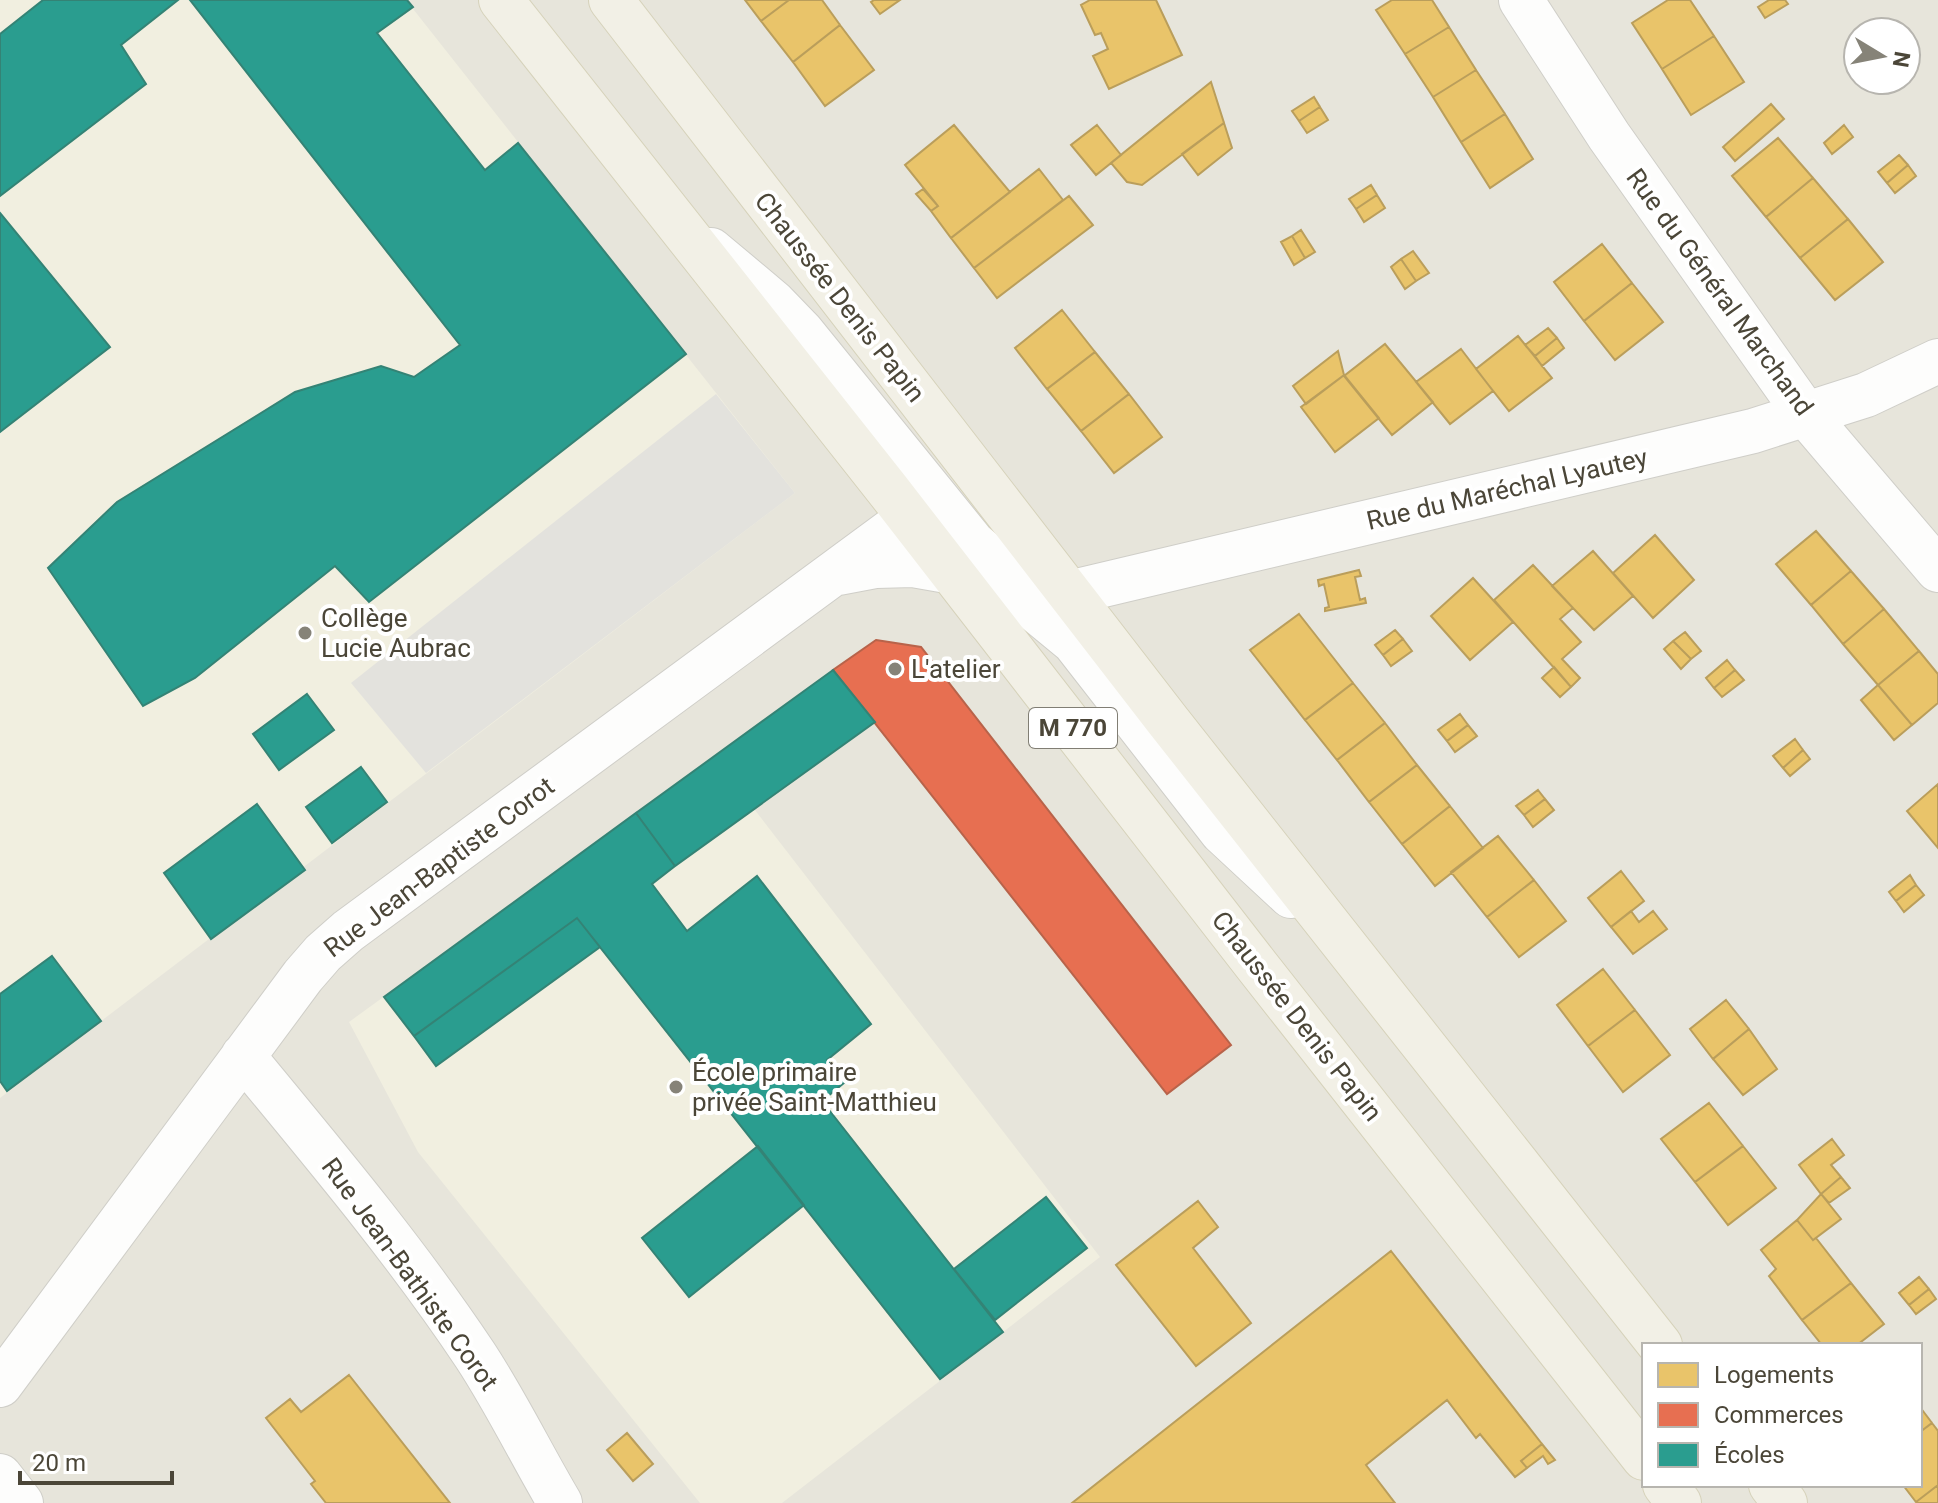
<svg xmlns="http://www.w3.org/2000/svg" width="1938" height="1503" font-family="Roboto,sans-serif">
  <rect width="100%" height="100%" fill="#f3f3ee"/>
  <path fill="#e7e5db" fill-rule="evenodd" d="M 0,0 L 1938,0 L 1938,1503 L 0,1503 ZM 1858,32 L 1906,32 L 1906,80 L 1858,80 ZM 1644,1345 L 1920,1345 L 1920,1485 L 1644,1485 Z"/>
  <path fill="#f1efe0" d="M 0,0 L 406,0 L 795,493 L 0,1098 Z
    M 714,757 L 1100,1257 L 782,1503 L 700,1503 L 418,1152 L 349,1022 Z"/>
  <path fill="#e3e2dd" d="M 716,394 L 795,493 L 426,773 L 351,683 Z"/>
  <path fill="#e9c46a" stroke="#ba9e5b" stroke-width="2" d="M 745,0 L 789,0 L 761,21 Z
    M 789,0 L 822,0 L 840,25 L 793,62 L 761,21 Z
    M 874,0 L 900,0 L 880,14 L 871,2 Z
    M 1090,0 L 1156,0 L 1182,55 L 1109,89 L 1093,56 L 1108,49 L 1101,33 L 1095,35 L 1081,5 Z
    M 1392,0 L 1432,0 L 1449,27 L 1405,54 L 1376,10 Z
    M 1668,0 L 1690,0 L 1714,36 L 1662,69 L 1632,23 Z
    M 1769,0 L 1785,0 L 1788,4 L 1765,18 L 1758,7 Z
    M 840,25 L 874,70 L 825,106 L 793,62 Z
    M 1449,27 L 1476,70 L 1433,97 L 1405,54 Z
    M 1714,36 L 1744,82 L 1691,115 L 1662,69 Z
    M 1476,70 L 1505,114 L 1461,142 L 1433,97 Z
    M 1211,82 L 1224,123 L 1142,185 L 1127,182 L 1111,163 Z
    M 1314,97 L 1320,107 L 1299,121 L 1292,111 Z
    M 1771,104 L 1784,119 L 1735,161 L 1723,147 Z
    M 1320,107 L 1328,120 L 1307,133 L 1299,121 Z
    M 1505,114 L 1533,159 L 1490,188 L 1461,142 Z
    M 1224,123 L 1232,148 L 1198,175 L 1182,154 Z
    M 954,125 L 1010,192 L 951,238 L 931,211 L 938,206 L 905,165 Z
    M 1097,125 L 1121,155 L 1096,175 L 1071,145 Z
    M 1844,125 L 1853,137 L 1832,154 L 1824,143 Z
    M 1778,138 L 1813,178 L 1766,217 L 1732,176 Z
    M 1899,155 L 1908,165 L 1887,183 L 1878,172 Z
    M 1908,165 L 1916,176 L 1895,193 L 1887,183 Z
    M 1039,169 L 1063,200 L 974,268 L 951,238 Z
    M 1813,178 L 1848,219 L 1800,258 L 1766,217 Z
    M 1371,185 L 1377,195 L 1356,209 L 1349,199 Z
    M 923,189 L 938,206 L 931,211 L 916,194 Z
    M 1377,195 L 1385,208 L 1364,222 L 1356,209 Z
    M 1069,196 L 1093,225 L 997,298 L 974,268 Z
    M 1848,219 L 1883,262 L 1835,300 L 1800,258 Z
    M 1301,230 L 1315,252 L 1305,258 L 1292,236 Z
    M 1292,236 L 1305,258 L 1294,265 L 1281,242 Z
    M 1602,244 L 1632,283 L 1584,321 L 1554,282 Z
    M 1413,251 L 1429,273 L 1416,281 L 1401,259 Z
    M 1401,259 L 1416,281 L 1405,289 L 1391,267 Z
    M 1632,283 L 1663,322 L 1615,360 L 1584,321 Z
    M 1062,310 L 1095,352 L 1047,389 L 1015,348 Z
    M 1548,328 L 1557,338 L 1535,356 L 1525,345 Z
    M 1518,336 L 1552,378 L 1509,411 L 1476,369 Z
    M 1557,338 L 1564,348 L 1542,366 L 1535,356 Z
    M 1385,344 L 1433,402 L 1392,435 L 1344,376 Z
    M 1461,349 L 1493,391 L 1450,424 L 1416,382 Z
    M 1338,351 L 1344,375 L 1306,404 L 1293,386 Z
    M 1095,352 L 1129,394 L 1081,431 L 1047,389 Z
    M 1344,375 L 1379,418 L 1335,452 L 1301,407 Z
    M 1129,394 L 1162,437 L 1114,473 L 1081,431 Z
    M 1816,531 L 1851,571 L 1811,605 L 1776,564 Z
    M 1655,535 L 1694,580 L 1653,618 L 1613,573 Z
    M 1593,551 L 1633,596 L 1594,630 L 1552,586 Z
    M 1533,565 L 1573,608 L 1560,619 L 1581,642 L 1562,659 L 1580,678 L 1571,687 L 1494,600 Z
    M 1359,570 L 1361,576 L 1355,577 L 1360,600 L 1365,598 L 1366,603 L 1325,611 L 1325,608 L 1329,607 L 1324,584 L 1319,586 L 1318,580 Z
    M 1851,571 L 1884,609 L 1843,644 L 1811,605 Z
    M 1473,578 L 1513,622 L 1470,660 L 1431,616 Z
    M 1884,609 L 1919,651 L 1878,685 L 1843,644 Z
    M 1299,614 L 1353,683 L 1305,720 L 1250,650 Z
    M 1395,630 L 1403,639 L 1383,655 L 1375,645 Z
    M 1685,632 L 1701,651 L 1691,659 L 1673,641 Z
    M 1403,639 L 1412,651 L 1391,666 L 1383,655 Z
    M 1673,641 L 1691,659 L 1681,669 L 1664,649 Z
    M 1919,651 L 1938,674 L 1938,703 L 1912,725 L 1878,685 Z
    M 1727,660 L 1735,670 L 1714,688 L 1706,678 Z
    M 1554,667 L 1571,687 L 1560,697 L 1542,678 Z
    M 1735,670 L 1744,680 L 1722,697 L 1714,688 Z
    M 1353,683 L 1385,723 L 1337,760 L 1305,720 Z
    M 1878,685 L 1912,725 L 1894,740 L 1861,700 Z
    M 1460,714 L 1468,725 L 1447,741 L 1438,730 Z
    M 1385,723 L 1417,765 L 1369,802 L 1337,760 Z
    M 1468,725 L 1477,736 L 1455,752 L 1447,741 Z
    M 1795,739 L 1803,750 L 1783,768 L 1773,756 Z
    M 1803,750 L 1810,759 L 1790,776 L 1783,768 Z
    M 1417,765 L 1450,806 L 1402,844 L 1369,802 Z
    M 1938,784 L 1938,848 L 1907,811 Z
    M 1538,790 L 1545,799 L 1524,815 L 1516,806 Z
    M 1545,799 L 1554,810 L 1533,827 L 1524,815 Z
    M 1450,806 L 1483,848 L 1435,886 L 1402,844 Z
    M 1498,836 L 1534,880 L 1487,917 L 1451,872 Z
    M 1621,871 L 1644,901 L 1611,927 L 1588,898 Z
    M 1910,875 L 1916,885 L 1896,901 L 1889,892 Z
    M 1534,880 L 1566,921 L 1519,957 L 1487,917 Z
    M 1916,885 L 1924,895 L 1904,912 L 1896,901 Z
    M 1631,911 L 1639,922 L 1653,911 L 1667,929 L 1633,954 L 1611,927 Z
    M 1603,969 L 1635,1010 L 1588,1046 L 1557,1005 Z
    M 1726,1000 L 1749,1029 L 1713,1059 L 1690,1029 Z
    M 1635,1010 L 1670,1055 L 1623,1092 L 1588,1046 Z
    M 1749,1029 L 1777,1069 L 1743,1095 L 1713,1059 Z
    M 1709,1103 L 1743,1146 L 1695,1182 L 1661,1139 Z
    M 1832,1139 L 1844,1155 L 1831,1165 L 1841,1177 L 1821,1194 L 1799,1165 Z
    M 1743,1146 L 1776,1188 L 1728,1225 L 1695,1182 Z
    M 1841,1177 L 1850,1188 L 1829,1203 L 1821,1194 Z
    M 1821,1194 L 1841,1219 L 1813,1240 L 1797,1220 Z
    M 1198,1201 L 1218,1227 L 1193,1248 L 1251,1323 L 1196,1366 L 1116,1265 Z
    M 1797,1220 L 1813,1240 L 1816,1238 L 1851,1283 L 1802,1320 L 1769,1276 L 1776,1269 L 1761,1250 Z
    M 1391,1251 L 1542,1444 L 1521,1461 L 1527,1468 L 1515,1477 L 1480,1434 L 1476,1438 L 1447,1400 L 1366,1465 L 1395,1503 L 1072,1503 Z
    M 1919,1277 L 1929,1289 L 1909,1305 L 1899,1293 Z
    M 1851,1283 L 1884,1324 L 1857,1345 L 1822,1345 L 1802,1320 Z
    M 1929,1289 L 1936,1299 L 1916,1314 L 1909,1305 Z
    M 349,1375 L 450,1503 L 326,1503 L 311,1484 L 315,1481 L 266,1418 L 290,1399 L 301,1412 Z
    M 1920,1407 L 1932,1423 L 1920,1432 Z
    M 1932,1423 L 1938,1431 L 1938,1485 L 1916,1502 L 1903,1485 L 1920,1485 L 1920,1432 Z
    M 627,1433 L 653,1464 L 633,1481 L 607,1450 Z
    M 1542,1444 L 1555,1460 L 1548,1464 L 1543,1456 L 1527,1468 L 1521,1461 Z
    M 1938,1485 L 1938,1503 L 1917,1503 L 1916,1502 Z"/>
  <path fill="#e76f51" stroke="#b8634a" stroke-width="2" d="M 876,640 L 921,647 L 1231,1045 L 1167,1094 L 833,670 Z"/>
  <path fill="#2a9d8f" stroke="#348375" stroke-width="2" d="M 43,0 L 178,0 L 121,45 L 146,84 L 0,196 L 0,34 Z
    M 190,0 L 407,0 L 413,7 L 377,33 L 485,170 L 518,143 L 686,354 L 369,602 L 335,566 L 195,678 L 143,706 L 48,568 L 117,502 L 295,392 L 381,366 L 414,377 L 460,345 Z
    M 0,213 L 110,347 L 0,432 Z
    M 833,670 L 875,722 L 675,866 L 636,813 Z
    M 307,694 L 334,730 L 279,770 L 253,734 Z
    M 361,767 L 387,802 L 332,843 L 306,807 Z
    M 257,804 L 305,870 L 211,939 L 164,873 Z
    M 636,813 L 675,866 L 652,884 L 687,931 L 757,876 L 871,1024 L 827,1060 L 845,1082 L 822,1101 L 1003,1332 L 940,1379 L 577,918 L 414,1036 L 384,997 Z
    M 577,918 L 600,947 L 436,1066 L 414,1036 Z
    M 52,956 L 101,1021 L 7,1091 L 0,1081 L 0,994 Z
    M 758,1146 L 804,1205 L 689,1297 L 642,1238 Z
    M 1046,1197 L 1087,1248 L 995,1320 L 954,1269 Z"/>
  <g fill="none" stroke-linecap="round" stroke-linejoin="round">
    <g stroke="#cfcec8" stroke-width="46">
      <path id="minor" d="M 1521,0 L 1609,136 L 1807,416 L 1938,570
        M 711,250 L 773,302 L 802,332 L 973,543 C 1006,573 1028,580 1069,593 L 1753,431 L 1866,395 L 1938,361
        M 839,573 L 876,566 L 913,565 L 953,572 L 1034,609 L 1074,642 L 1222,832 L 1291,896
        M 243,1056 C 323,1153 405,1250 475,1355 C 506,1402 531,1454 560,1503
        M 0,1385 L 303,976 L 323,953 L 348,931 L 910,517
        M 0,1476 L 21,1503"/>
    </g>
    <g stroke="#d6d2ba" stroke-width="46">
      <path id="major" d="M 501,0 L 888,490 L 1257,966 L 1644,1458
        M 611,0 L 1168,721 L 1660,1345
        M 1665,1485 L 1679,1503
        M 1771,1485 L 1785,1503"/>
    </g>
    <use href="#minor" stroke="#fdfdfc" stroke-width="44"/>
    <use href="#major" stroke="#f2f0e6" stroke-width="44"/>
  </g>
  <g fill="#868378" stroke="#fff" stroke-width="3">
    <circle cx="305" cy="633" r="8"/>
    <circle cx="895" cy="669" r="8"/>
    <circle cx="676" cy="1087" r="8"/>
  </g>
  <g text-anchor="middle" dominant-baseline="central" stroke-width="8" stroke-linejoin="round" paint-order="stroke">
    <rect fill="#fff" stroke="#817e74" stroke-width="2" x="1029" y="708" width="88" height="40" rx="6"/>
    <g font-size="24" font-weight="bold" fill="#4b4638">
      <text x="1073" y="728">M 770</text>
    </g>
    <g font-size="26" fill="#4b4638" stroke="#fff">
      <text transform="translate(1720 292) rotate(54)">Rue du Général Marchand</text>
      <text transform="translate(840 297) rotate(52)">Chaussée Denis Papin</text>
      <text transform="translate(1507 489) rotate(-13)">Rue du Maréchal Lyautey</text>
      <text transform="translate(439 867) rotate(-37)">Rue Jean-Baptiste Corot</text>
      <text transform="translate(1297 1016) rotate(52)">Chaussée Denis Papin</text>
      <text transform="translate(410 1274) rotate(54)">Rue Jean-Bathiste Corot</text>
    </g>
    <g font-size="26" fill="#4b4638" stroke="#fff" text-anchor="start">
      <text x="321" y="618">Collège<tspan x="321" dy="30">Lucie Aubrac</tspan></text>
      <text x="911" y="669">L'atelier</text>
      <text x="692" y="1072">École primaire<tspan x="692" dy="30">privée Saint-Matthieu</tspan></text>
    </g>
  </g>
  <rect x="1642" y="1343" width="280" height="144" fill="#ffffff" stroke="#b7b5af" stroke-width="2"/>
  <rect x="1658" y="1363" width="40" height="24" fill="#e9c46a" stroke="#b7b5af" stroke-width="2"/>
  <text x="1714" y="1383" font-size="24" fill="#4b4638">Logements</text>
  <rect x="1658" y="1403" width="40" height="24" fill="#e76f51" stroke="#b7b5af" stroke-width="2"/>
  <text x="1714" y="1423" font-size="24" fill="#4b4638">Commerces</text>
  <rect x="1658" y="1443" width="40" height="24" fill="#2a9d8f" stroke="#b7b5af" stroke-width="2"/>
  <text x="1714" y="1463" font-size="24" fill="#4b4638">Écoles</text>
  <g transform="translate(1882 56) rotate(100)"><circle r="38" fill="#ffffff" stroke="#b7b5af" stroke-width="2"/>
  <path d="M0-6L14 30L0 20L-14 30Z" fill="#868378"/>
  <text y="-12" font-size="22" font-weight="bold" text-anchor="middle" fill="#4b4638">N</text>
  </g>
  <path d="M20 1471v12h152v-12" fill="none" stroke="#4b4638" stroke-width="4"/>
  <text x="32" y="1471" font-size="24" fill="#4b4638" stroke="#ffffff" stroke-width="6" paint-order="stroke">20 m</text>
</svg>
